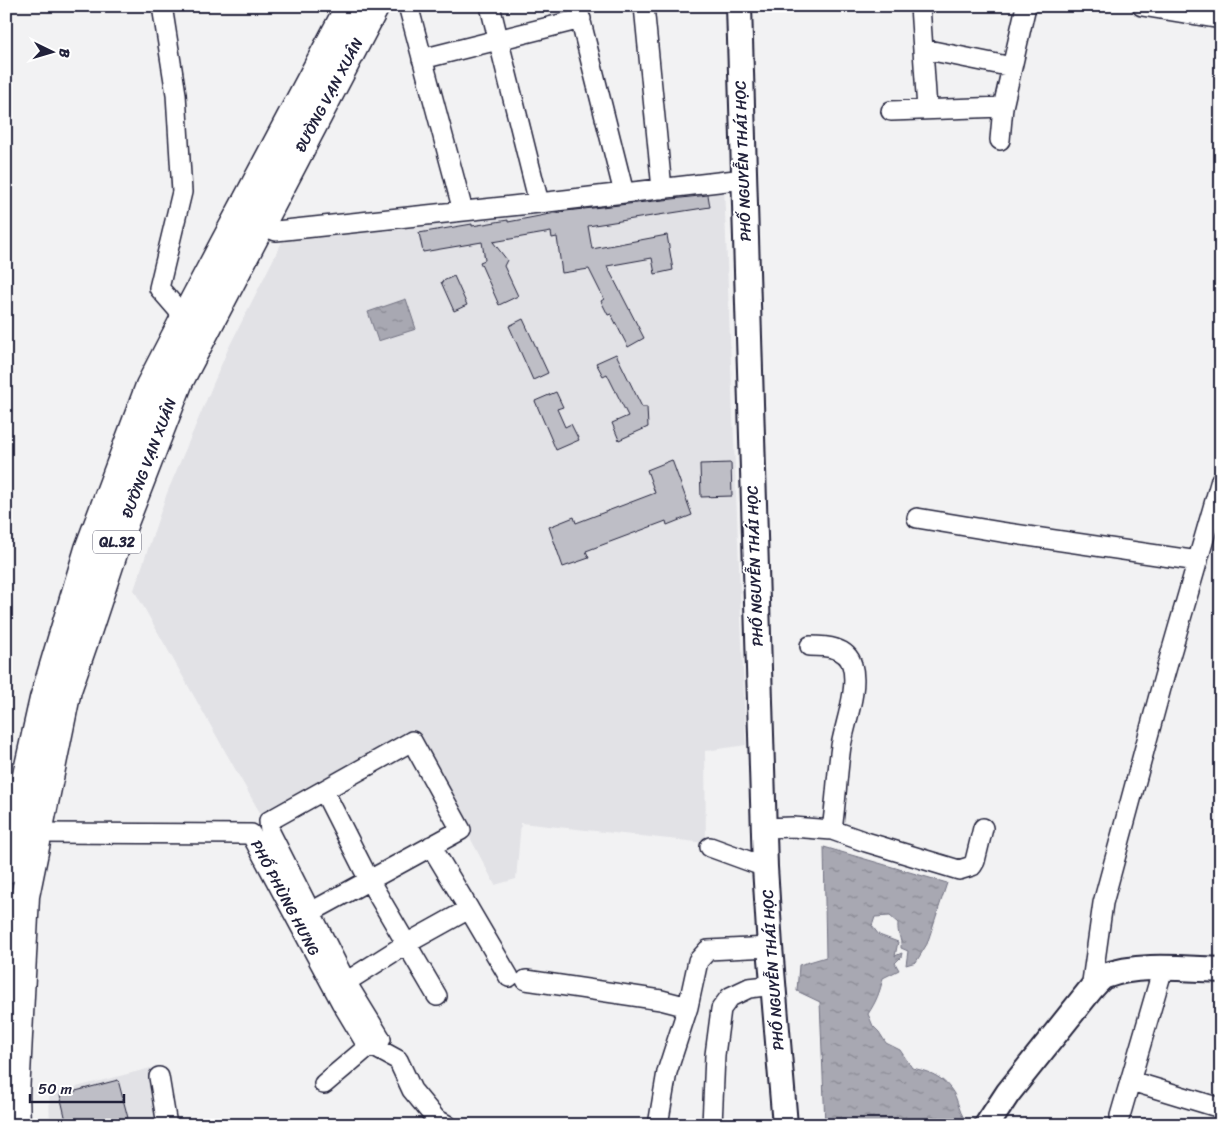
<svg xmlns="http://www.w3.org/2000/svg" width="1227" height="1131" font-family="Sriracha,sans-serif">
  <defs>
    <pattern id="water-ripples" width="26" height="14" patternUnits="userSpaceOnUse" patternTransform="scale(1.25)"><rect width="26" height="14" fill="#a8a8b2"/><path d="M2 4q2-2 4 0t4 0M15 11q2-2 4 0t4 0" fill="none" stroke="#888892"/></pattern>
  </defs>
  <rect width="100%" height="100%" fill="#f2f2f3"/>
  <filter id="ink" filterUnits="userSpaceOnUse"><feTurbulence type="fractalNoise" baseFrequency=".02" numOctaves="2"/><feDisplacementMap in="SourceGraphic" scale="10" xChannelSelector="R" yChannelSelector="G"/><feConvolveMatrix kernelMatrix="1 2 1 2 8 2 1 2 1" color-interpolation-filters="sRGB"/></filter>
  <g filter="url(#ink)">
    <path fill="#e2e2e6" d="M 724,186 L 746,745 L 705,751 L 706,843 L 521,823 L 516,879 L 495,885 L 413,729 L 260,813 L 134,590 L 167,493 L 228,349 L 285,236 Z
      M 151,1068 L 161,1125 L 50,1125 L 49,1094 Z"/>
    <path fill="url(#water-ripples)" stroke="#727282" d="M 406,299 L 416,329 L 378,341 L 368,312 Z
      M 824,847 L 947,883 L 927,944 L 916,962 L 906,965 L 908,951 L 901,948 C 902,938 897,935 898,923 L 890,916 L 875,917 L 872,926 L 879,935 L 898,942 L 895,956 L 902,953 L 901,957 L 895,963 L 899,970 L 883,978 C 880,992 876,1002 868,1014 L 873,1026 L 879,1032 L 886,1043 L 900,1050 L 912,1068 C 927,1071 940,1075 950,1088 C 960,1099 957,1116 971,1125 L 825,1125 L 820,1002 L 797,991 L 799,965 L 826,957 Z"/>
    <path fill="#bebec6" stroke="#22223b" d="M 708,195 L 710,207 L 588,226 L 592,249 L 667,235 L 673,270 L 655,274 L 652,258 L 607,266 L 644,338 L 628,347 L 611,314 L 608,315 L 601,301 L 604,299 L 589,269 L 562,273 L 557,237 L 552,238 L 551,232 L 493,242 L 507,260 L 504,266 L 518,296 L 499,305 L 480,262 L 485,260 L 482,242 L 423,252 L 419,233 L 472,224 L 472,226 L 508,220 L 508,222 L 566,211 Z
      M 454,276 L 467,305 L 454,311 L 441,282 Z
      M 523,319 L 548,373 L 533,380 L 509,326 Z
      M 616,354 L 642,407 L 647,407 L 648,427 L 619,440 L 612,423 L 628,416 L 607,374 L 603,376 L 596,363 Z
      M 556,392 L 563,407 L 557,409 L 565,427 L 571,424 L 579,440 L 556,450 L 535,401 Z
      M 672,460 L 692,515 L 667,525 L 666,521 L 586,551 L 589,558 L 563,567 L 549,527 L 574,517 L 576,523 L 655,493 L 647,470 Z
      M 731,463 L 732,496 L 701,497 L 700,464 Z
      M 118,1080 L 128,1118 L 103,1125 L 67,1125 L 60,1095 Z"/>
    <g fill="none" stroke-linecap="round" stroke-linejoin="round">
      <g stroke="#22223b" stroke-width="22">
        <path id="minor" d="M 162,6 L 176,94 L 182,192 L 159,288 L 185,318
          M 490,6 L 539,203
          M 577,6 L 624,193
          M 644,6 L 662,189
          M 920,6 L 927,109
          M 1142,6 L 1221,19
          M 409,9 L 463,211
          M 923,49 L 1012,67
          M 422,59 L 581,19
          M 891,111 L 1003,107
          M 1000,140 L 1003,107 L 1026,6
          M 261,225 L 276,231 L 539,203 L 744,179
          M 917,518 L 1001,532 L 1198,561
          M 810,646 C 826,646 847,647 852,665 C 859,688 845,723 841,746 C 837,774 836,802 832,830
          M 324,791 L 369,880 L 437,996
          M 764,828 L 792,827 L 832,830 L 866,842 L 959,870 L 972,866 L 975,861 L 983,828
          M 38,833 L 251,834 L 341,1002 L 365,1042 L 398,1060 L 412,1090 L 436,1119 L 447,1125
          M 710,847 L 765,867
          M 469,909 L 509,977
          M 311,912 L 461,830 L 412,741 L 269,821 L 270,832 L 346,982 L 381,1039
          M 526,980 L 661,1000 L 688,1007
          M 346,982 L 406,944 L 469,909 L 431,846
          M 1091,989 L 1103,903 L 1164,677 L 1221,480
          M 159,1077 L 167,1125
          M 1131,1081 L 1217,1107
          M 324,1084 L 370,1045
          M 1120,1116 L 1163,968
          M 658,1125 L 667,1072 L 688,1007 L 698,961 L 708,950 L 770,947
          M 712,1125 L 715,1055 L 721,1009 L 730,997 L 749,988 L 774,985"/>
      </g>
      <g stroke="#22223b" stroke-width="28">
        <path id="major" d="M 739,6 L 765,867 L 770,947 L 785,1125
          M 987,1125 L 1008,1093 L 1091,989 C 1095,985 1100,978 1105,976 C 1137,963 1187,969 1221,970"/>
      </g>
      <g stroke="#22223b" stroke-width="31">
        <path id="highway" d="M 6,869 L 44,699 L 89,549 L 150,386 L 185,318 L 350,6
          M 16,1125 L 15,1095 L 25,896 L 67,690 L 85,638 L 118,538 L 179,381 L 375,6"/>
      </g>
      <use href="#minor" stroke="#fff" stroke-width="19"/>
      <use href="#major" stroke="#fff" stroke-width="24"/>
      <use href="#highway" stroke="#fff" stroke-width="28"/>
    </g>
  </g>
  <g text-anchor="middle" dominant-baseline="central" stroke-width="4" stroke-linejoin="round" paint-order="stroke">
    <rect fill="#fff" stroke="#646476" stroke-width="1" x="93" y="530.5" width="48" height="23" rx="4"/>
    <g font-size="14" font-weight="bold" fill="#22223b">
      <text x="117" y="542">QL.32</text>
    </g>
    <g font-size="15" fill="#22223b" stroke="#fff">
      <text transform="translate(329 95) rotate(-62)">ĐƯỜNG VẠN XUÂN</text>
      <text transform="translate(743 161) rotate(-92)">PHỐ NGUYỄN THÁI HỌC</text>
      <text transform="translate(149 458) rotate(-69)">ĐƯỜNG VẠN XUÂN</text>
      <text transform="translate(755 566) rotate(-92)">PHỐ NGUYỄN THÁI HỌC</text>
      <text transform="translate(285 898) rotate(62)">PHỐ PHÙNG HƯNG</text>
      <text transform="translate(773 970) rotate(-94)">PHỐ NGUYỄN THÁI HỌC</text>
    </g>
  </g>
  <rect width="1227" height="1131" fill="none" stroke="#fff" stroke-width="25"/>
  <rect x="12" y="12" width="1202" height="1106" fill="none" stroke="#22223b" stroke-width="2" filter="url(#ink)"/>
  <g transform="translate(52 52) rotate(95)" stroke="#ffffff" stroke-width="4" paint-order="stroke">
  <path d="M0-4L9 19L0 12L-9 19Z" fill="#22223b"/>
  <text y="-8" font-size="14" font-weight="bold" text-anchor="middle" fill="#22223b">B</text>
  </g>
  <path d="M30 1094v8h94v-8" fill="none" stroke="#22223b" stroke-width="2.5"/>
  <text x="38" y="1094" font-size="15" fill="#22223b" stroke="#ffffff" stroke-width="4" paint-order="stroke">50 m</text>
</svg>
